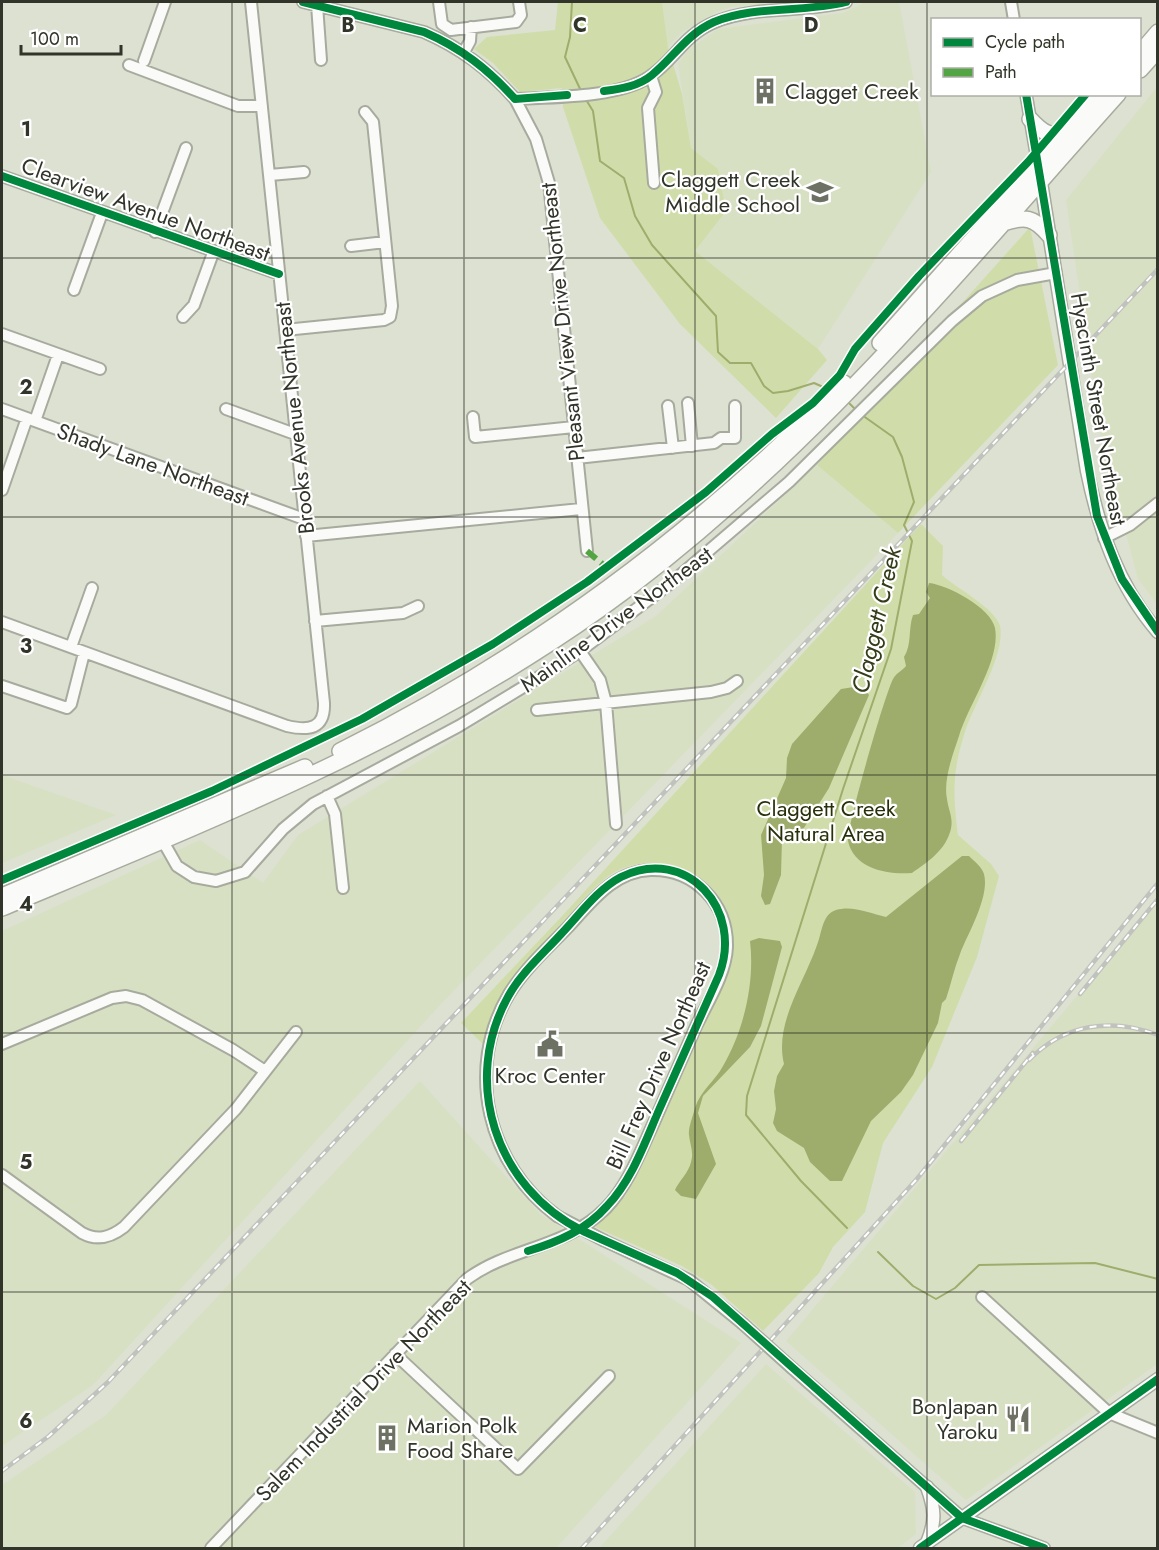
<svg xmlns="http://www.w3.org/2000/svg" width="1159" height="1550" font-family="Jost,sans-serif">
  <rect width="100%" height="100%" fill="#dce1d1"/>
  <path fill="#d8e0c4" d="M 662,2 L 777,2 L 731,7 L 716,12 L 682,32 L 668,47 Z
    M 865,2 L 899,2 L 931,172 L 818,349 L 695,251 L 718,169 L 691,148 L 678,64 L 688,50 L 718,29 L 843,13 Z
    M 1157,87 L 1157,604 L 1138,579 L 1102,443 L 1066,200 Z
    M 817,465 L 898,533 L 440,1005 L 93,1385 L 2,1446 L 2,931 L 200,840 L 263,883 L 298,835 L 656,616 Z
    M 2,775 L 116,815 L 2,863 Z
    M 1157,901 L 1157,1364 L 966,1500 L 786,1341 Z
    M 420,1081 L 540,1214 L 741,1343 L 556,1548 L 2,1548 L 2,1485 L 106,1415 Z
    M 766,1364 L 915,1492 L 916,1534 L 898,1548 L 599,1548 Z"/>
  <path fill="#d0ddaa" d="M 558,2 L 662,2 L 668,47 L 682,94 L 691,148 L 718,169 L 726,211 L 695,251 L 818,349 L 827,360 L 776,418 L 680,324 L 600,218 L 563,107 L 562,88 L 520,92 L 493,63 L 474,49 L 487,37 L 555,30 Z
    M 1030,227 L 1058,365 L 898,533 L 817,465 Z
    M 921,524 L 943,546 L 942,575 C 956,588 995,608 1000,626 C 1006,655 972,706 964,735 C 952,773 953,796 958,835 L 991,864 L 999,876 L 977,957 L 932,1067 L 883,1143 L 865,1212 L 833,1247 L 819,1273 L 763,1331 L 712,1285 L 682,1266 L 595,1227 L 625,1196 L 639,1172 L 732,963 C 737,934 731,908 711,887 C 685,860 641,855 610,875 C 591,888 577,907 561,924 C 526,961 496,994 483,1044 L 461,1023 L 563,915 Z"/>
  <path fill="#9ead6c" d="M 929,583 C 948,585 991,608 995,628 C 1001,660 968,705 959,736 C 953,754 943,780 947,799 C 949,813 955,820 949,835 C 943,852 926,863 912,873 C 888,875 854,869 848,841 C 846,829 885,694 893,679 C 896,673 902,671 906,666 L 904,657 C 912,645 908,629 913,615 L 919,614 L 930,598 L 926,592 Z
    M 854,687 L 864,688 L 869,695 L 829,788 L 802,831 L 789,834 L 782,839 L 781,875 L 770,904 L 765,905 L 761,896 L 764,875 L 761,835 L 786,778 L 787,758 L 792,744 L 841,689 Z
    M 962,856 L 969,856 C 974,861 982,867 984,874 C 990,897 968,933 960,954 C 954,969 951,984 946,999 L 942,1003 L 938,1023 L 913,1075 L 901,1092 L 871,1121 L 842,1181 L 830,1181 L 810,1162 L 804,1148 L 777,1131 L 773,1123 L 776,1109 L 774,1091 L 777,1076 L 784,1064 C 774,1023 804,983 817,945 C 822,933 822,914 836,910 C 852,905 870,913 886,917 Z
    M 759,938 L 780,941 L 782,947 L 761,1026 L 750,1047 L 703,1096 L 698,1113 L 716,1164 L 696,1199 L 681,1196 L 675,1190 C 679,1181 689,1172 691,1162 C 694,1152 690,1145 689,1135 C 688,1128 693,1116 695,1108 C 700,1091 715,1081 723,1066 C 744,1030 755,982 750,941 Z"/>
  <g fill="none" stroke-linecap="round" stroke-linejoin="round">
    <path stroke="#9ead6c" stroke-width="2" d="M 572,2 L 570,37 L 565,57 L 582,93
      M 585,98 L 593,111 L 600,161 L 624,178 L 635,216 L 652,245 L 716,316 L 718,352 L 730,363 L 751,363 L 764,386 L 773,393 L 788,391 L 814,383 L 830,390
      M 847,401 L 856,410
      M 847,1228 L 801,1181 L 746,1115 L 747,1096 L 843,789 L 891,649 L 912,541 L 904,525 L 914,502 L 902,457 L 893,437 L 862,415
      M 878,1252 L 913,1286 L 936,1299 L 955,1288 L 979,1265 L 1095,1263 L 1158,1279"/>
    <g stroke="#a7ab9e" stroke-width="14">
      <path id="minor" d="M 303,2 L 424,32 C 461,48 488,69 515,99 C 553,97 618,98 649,77 C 675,60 683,35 715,22 C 756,5 804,13 846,2
        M 439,2 L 442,24 L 451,30 L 516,22 L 521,15 L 519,2
        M 1011,2 L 1014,20
        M 317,5 L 321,60
        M 464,52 L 470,41 L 471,27
        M 144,61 L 165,2
        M 129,65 L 238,106 L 262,106
        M 651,76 L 656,92 L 648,108 L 654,183
        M 1026,94 L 1038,165
        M 515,99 L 536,139 L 549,183 L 587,551
        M 270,175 L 304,172
        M 2,176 L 279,274
        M 155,232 L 186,148
        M 351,246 L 385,242
        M 74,290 L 102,213
        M 183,317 L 194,305 L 213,253
        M 285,330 L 384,320 L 390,317 L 392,306 L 373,122 L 365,112
        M 2,334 L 100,369
        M 688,403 L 692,446
        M 668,406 L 673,448
        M 2,409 L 304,519
        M 226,409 L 295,434
        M 473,417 L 475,437 L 574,427
        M 35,421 L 58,355
        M 577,458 L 714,443 L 721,438 L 735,438 L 735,406
        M 2,490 L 27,418
        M 306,536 L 581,509
        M 1104,538 L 1130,525 L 1158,503
        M 315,621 L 403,613 L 418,606
        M 2,622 L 287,726 C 309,731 325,729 324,703 L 251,2
        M 71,647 L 92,588
        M 580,651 L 600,680 L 606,703 L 616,824
        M 2,686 L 67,708 L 71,704 L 84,653
        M 537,710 L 711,692 L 727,688 L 737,681
        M 327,796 L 335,814 L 343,888
        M 160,836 L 177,866 L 194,877 L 216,881 L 245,872 L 283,829 L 313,804 L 459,726 L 525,686 L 580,651 L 671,583 L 789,482 L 952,321 L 982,296 L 1017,280 L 1056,273
        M 2,1044 L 112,998 L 126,996 L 142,1000 L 233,1050 L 265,1071
        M 2,1175 L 82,1233 C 97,1241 110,1238 124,1227 L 236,1109 L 296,1032
        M 605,1241 L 689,1280 L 742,1323
        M 982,1297 L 1109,1413 L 1158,1433
        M 395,1354 L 518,1469 L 609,1376
        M 793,1369 L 962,1518 L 1044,1548
        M 211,1548 L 467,1279 C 510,1247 567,1248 606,1208 C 629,1184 641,1150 655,1120 C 668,1090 681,1061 694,1031 C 705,1006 726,975 727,947 C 728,903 694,869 651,870 C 614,871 592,901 569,926 C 549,947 525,968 509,994 C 464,1070 488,1165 557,1216"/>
    </g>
    <g stroke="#a7ab9e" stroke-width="15">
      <path id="major" d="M 1040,176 L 1087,471 C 1099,529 1118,586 1158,632
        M 927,1543 C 936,1521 935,1509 927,1487
        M 920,1548 L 1158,1379"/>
    </g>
    <g stroke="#a7ab9e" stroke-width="18">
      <path id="highway" d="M 1140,53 L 1158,32
        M 1140,70 L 1158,50
        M 1030,119 C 1042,132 1051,139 1069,132
        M 1003,223 C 1025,216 1034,217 1049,235
        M 880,343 L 1102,94
        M 340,751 C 532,655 694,535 844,383
        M 2,896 L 305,767
        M 2,908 C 208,822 416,740 599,610 C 799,467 955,276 1118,94"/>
    </g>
    <use href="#minor" stroke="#fafaf8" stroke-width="10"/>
    <use href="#major" stroke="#fafaf8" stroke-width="12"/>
    <use href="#highway" stroke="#fafaf8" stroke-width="15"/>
    <g stroke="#c0c2bd" stroke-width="4.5">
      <path id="rail" d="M 1080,994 L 1158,899
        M 1029,1060 C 1064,1024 1111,1017 1158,1035
        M 961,1141 L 1033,1053
        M 2,1471 L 49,1436 L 108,1382 L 1158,269
        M 582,1548 L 916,1180 L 1158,883"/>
    </g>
    <use href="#rail" stroke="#fff" stroke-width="2" stroke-dasharray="7" stroke-linecap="butt"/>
    <g stroke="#a7ab9e" stroke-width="14" stroke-linecap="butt">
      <path id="minor-bridge" d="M 557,1216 L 605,1241
        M 742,1323 L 793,1369"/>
    </g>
    <use href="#minor-bridge" stroke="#fafaf8" stroke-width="10"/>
    <path stroke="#52a542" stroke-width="6" stroke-dasharray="12 6" stroke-linecap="butt" d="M 587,551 L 607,568"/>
    <g stroke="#fff" stroke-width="11">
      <path id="cycleway" d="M 303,2 L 424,32 C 461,48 488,69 515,99 L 567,95
        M 604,91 C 621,89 639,86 652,75 C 674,57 687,34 714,22 C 755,5 804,13 846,2
        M 1026,94 L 1097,516 L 1122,579 L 1158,632
        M 2,176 L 279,274
        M 2,880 L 212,791 L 362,719 L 493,644 L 587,582 L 706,492 L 772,434 L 813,403 L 840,375 L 855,349 L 919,276 L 1028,162 L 1086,94
        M 528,1251 C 558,1242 586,1230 607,1206 C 632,1180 645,1142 659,1110 C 679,1065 699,1020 719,975 C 744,910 687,845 621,877 C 598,889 580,914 562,933 C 544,953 522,972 509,995 C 460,1081 496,1188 583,1231 L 677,1273 L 713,1297 L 962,1518 L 1044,1548
        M 920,1548 L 1158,1379"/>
    </g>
    <use href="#cycleway" stroke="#00873e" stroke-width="8"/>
  </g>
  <path fill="none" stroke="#313529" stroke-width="1.5" stroke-opacity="0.55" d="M 232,2 L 232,1548M 464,2 L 464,1548M 695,2 L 695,1548M 927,2 L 927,1548M 2,258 L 1158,258M 2,517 L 1158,517M 2,775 L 1158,775M 2,1033 L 1158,1033M 2,1292 L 1158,1292"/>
  <defs>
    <g id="building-bare" transform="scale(2.07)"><path d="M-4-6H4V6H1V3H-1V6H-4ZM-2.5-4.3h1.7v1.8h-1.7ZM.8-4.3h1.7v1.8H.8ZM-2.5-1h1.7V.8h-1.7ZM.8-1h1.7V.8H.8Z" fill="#6d7164" stroke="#fff" stroke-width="2.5" paint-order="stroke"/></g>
    <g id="school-bare" transform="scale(2.07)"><path d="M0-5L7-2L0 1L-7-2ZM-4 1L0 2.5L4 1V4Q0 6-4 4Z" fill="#6d7164" stroke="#fff" stroke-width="2.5" paint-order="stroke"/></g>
    <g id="civic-bare" transform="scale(2.07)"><path d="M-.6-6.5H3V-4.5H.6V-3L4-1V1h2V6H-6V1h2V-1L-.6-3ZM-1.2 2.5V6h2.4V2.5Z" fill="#6d7164" stroke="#fff" stroke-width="2.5" paint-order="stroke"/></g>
    <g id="restaurant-bare" transform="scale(2.07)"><path d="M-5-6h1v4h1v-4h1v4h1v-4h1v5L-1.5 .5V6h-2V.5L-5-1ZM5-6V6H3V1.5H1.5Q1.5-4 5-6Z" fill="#6d7164" stroke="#fff" stroke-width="2.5" paint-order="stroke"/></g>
  </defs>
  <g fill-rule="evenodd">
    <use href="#building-bare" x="765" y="91"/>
    <use href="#school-bare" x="820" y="192"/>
    <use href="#civic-bare" x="550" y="1044"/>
    <use href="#restaurant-bare" x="1018" y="1419"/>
    <use href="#building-bare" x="387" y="1438"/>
  </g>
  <g text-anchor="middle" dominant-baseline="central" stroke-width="4.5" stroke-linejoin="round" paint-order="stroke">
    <g font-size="22" fill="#313529" stroke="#fff" text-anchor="start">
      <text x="785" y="91">Clagget Creek</text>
      <text x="800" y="179" text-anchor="end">Claggett Creek<tspan x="800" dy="25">Middle School</tspan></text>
      <text x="550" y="1075" text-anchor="middle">Kroc Center</text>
      <text x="998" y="1406" text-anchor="end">BonJapan<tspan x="998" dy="25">Yaroku</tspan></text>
      <text x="407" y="1425">Marion Polk<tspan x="407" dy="25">Food Share</tspan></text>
    </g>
    <g font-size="22" fill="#313529" stroke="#fff">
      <text transform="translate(146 209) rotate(20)">Clearview Avenue Northeast</text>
      <text transform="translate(562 322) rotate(-96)">Pleasant View Drive Northeast</text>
      <text transform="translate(1099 409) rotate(80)">Hyacinth Street Northeast</text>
      <text transform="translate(294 418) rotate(-96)">Brooks Avenue Northeast</text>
      <text transform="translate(153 464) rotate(20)">Shady Lane Northeast</text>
      <text transform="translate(616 619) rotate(-36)">Mainline Drive Northeast</text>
      <text transform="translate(658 1065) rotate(-66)">Bill Frey Drive Northeast</text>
      <text transform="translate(363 1390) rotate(-46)">Salem Industrial Drive Northeast</text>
    </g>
    <g font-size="22" fill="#28300a" stroke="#fff">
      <text x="826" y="808">Claggett Creek<tspan x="826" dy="25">Natural Area</tspan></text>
    </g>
    <g font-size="24" font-style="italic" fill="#343c18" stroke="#fff">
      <text transform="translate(876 620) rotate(-77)">Claggett Creek</text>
    </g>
  </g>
  <g font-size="20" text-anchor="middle" font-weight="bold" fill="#313529" stroke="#fff" stroke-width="4.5" stroke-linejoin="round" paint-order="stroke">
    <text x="348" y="32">B</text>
    <text x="580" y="32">C</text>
    <text x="811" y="32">D</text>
    <text x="26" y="136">1</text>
    <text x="26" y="394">2</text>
    <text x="26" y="653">3</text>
    <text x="26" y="911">4</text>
    <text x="26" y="1169">5</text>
    <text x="26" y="1428">6</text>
  </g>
  <rect width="1159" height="1550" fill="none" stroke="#313529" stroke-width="6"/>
  <rect x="931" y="18" width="210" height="78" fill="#ffffff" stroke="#adaea9" stroke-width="1.5"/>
  <rect x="943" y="38" width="30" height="9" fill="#00873e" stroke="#adaea9" stroke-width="1.5"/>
  <text x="985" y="48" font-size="18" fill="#313529">Cycle path</text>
  <rect x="943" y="68" width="30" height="9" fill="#52a542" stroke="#adaea9" stroke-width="1.5"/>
  <text x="985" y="78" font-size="18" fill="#313529">Path</text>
  <path d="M21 45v9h100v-9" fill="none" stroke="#313529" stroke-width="3"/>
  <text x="30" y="45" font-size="18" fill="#313529" stroke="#ffffff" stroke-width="4.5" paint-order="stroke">100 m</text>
</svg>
